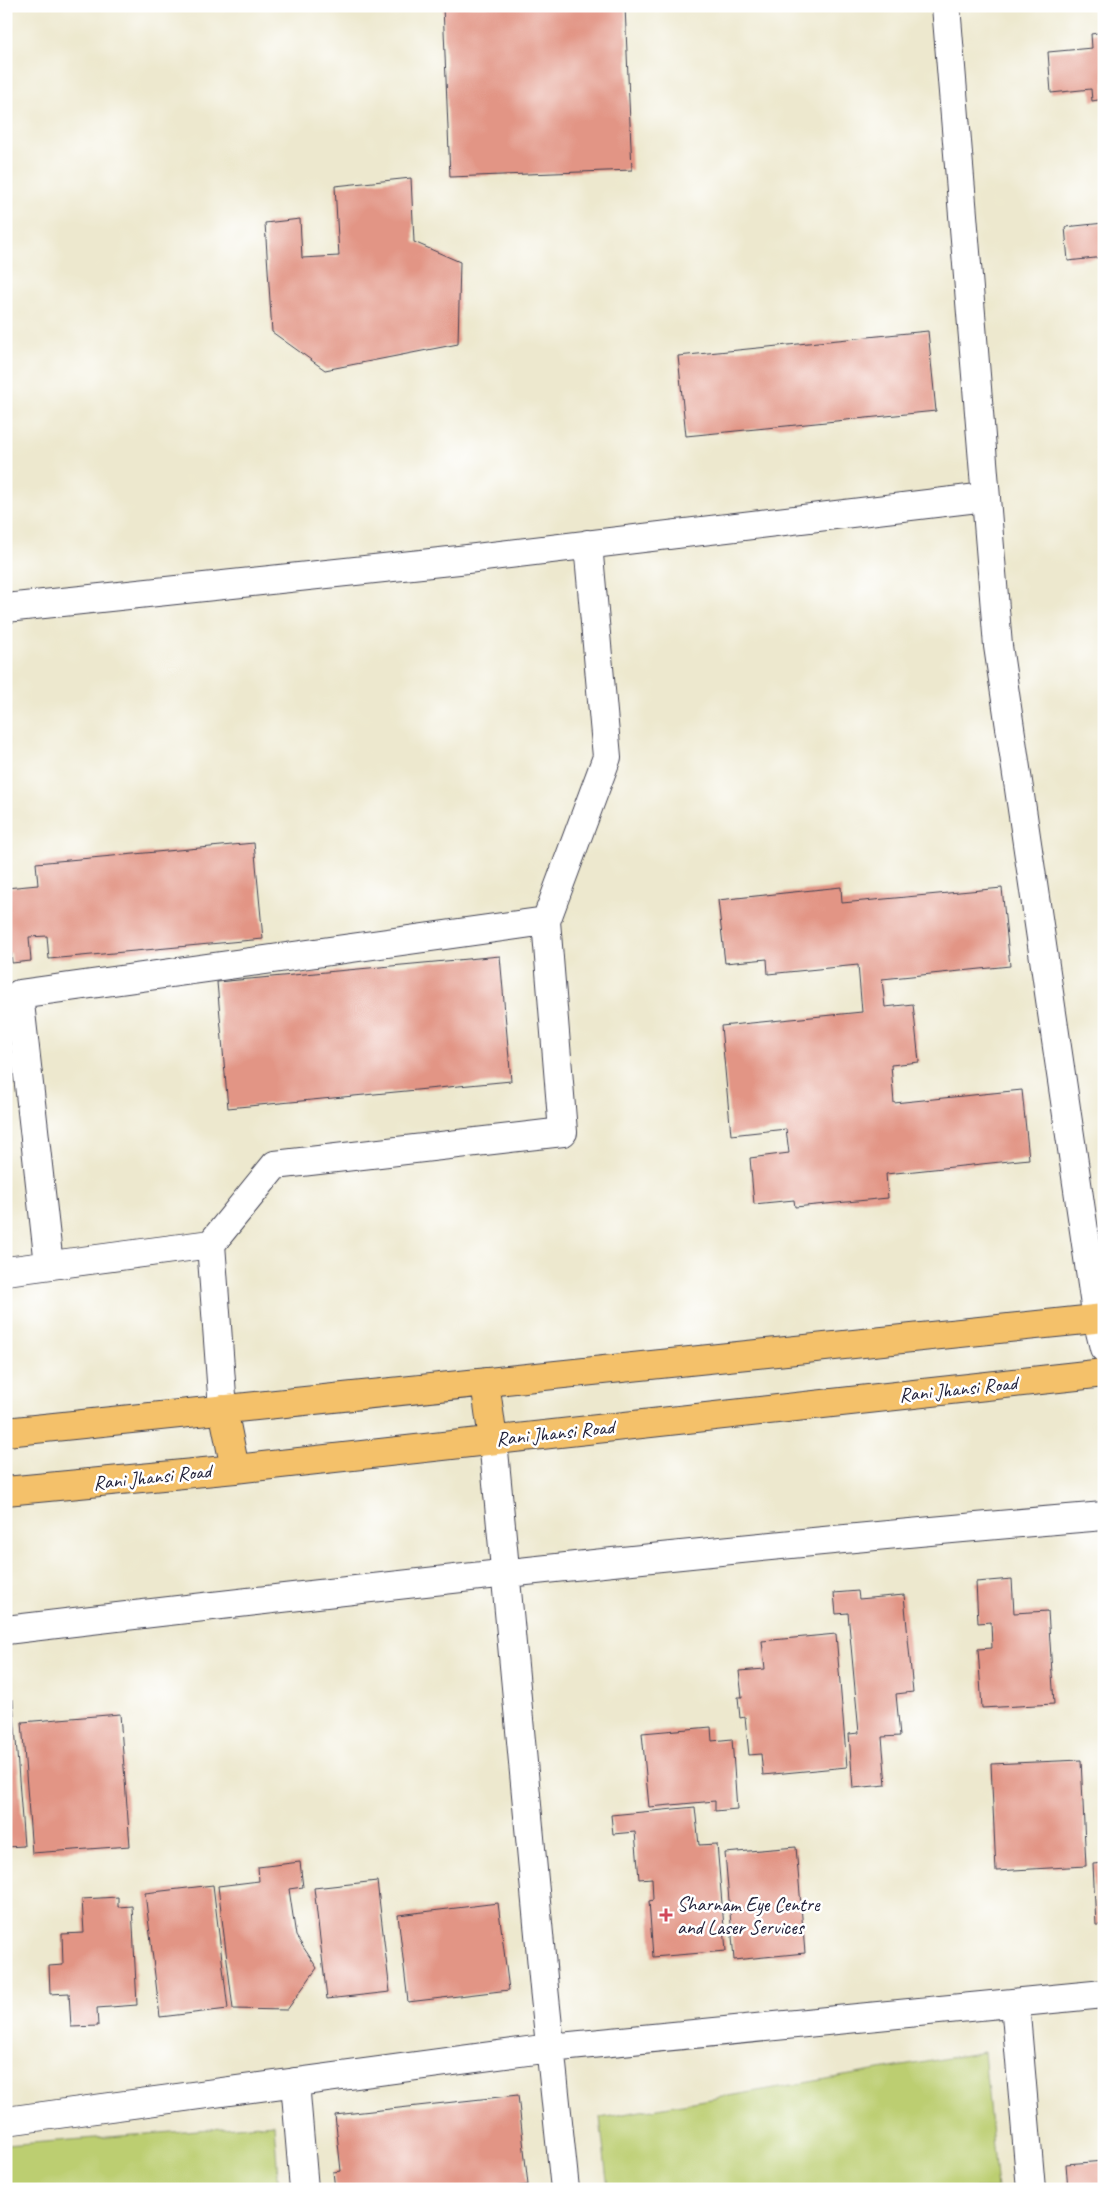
<svg xmlns="http://www.w3.org/2000/svg" width="1110" height="2195" font-family="Caveat,sans-serif">
  <rect width="100%" height="100%" fill="#fff"/>
  <filter id="ink" filterUnits="userSpaceOnUse"><feTurbulence type="fractalNoise" baseFrequency=".02" numOctaves="2"/><feDisplacementMap in="SourceGraphic" scale="10" xChannelSelector="R" yChannelSelector="G"/><feConvolveMatrix kernelMatrix="1 2 1 2 8 2 1 2 1" color-interpolation-filters="sRGB"/></filter>
  <filter id="wash" filterUnits="userSpaceOnUse"><feTurbulence type="fractalNoise" baseFrequency=".0096" numOctaves="4" result="noise"/><feDisplacementMap in="SourceGraphic" scale="20" xChannelSelector="R" yChannelSelector="G"/><feGaussianBlur stdDeviation="1.12" result="paint"/><feColorMatrix in="noise" values="0 0 0 0 0 0 0 0 0 0 0 0 0 0 0 0 0 1.4 0 .05"/><feComposite in="paint" operator="in"/></filter>
  <g filter="url(#wash)">
    <rect width="100%" height="100%" fill="#ede8ce"/>
    <path fill="#bcce71" stroke="#6f7856" d="M 984,2052 L 997,2189 L 608,2189 L 600,2118 Z
      M 274,2124 L 279,2189 L 6,2189 L 6,2145 Z"/>
    <g id="blocks">
      <path fill="#e29585" d="M 443,6 L 625,6 L 632,170 L 450,177 Z
        M 1104,32 L 1104,99 L 1092,101 L 1091,89 L 1051,93 L 1048,52 L 1092,48 L 1091,34 Z
        M 411,178 L 414,242 L 460,262 L 458,344 L 325,370 L 272,332 L 265,223 L 300,219 L 302,258 L 339,256 L 335,186 Z
        M 1104,223 L 1104,257 L 1068,261 L 1065,227 Z
        M 928,331 L 936,411 L 686,436 L 678,356 Z
        M 254,843 L 263,939 L 49,959 L 47,936 L 29,937 L 31,961 L 12,963 L 11,953 L 6,954 L 6,888 L 38,885 L 36,863 Z
        M 841,887 L 842,903 L 1002,888 L 1010,966 L 882,979 L 885,1007 L 913,1004 L 919,1062 L 891,1065 L 894,1103 L 1022,1090 L 1029,1159 L 886,1174 L 888,1198 L 795,1207 L 794,1200 L 754,1204 L 750,1158 L 789,1153 L 786,1129 L 731,1135 L 721,1026 L 862,1012 L 858,965 L 768,974 L 767,959 L 725,963 L 718,900 Z
        M 500,956 L 511,1081 L 228,1108 L 217,982 Z
        M 1012,1579 L 1014,1613 L 1048,1611 L 1054,1704 L 982,1708 L 978,1649 L 992,1648 L 991,1622 L 978,1623 L 976,1582 Z
        M 858,1591 L 859,1599 L 904,1595 L 913,1692 L 896,1694 L 900,1736 L 882,1737 L 886,1785 L 853,1788 L 849,1734 L 859,1733 L 848,1613 L 836,1614 L 834,1593 Z
        M 836,1634 L 847,1767 L 763,1775 L 761,1754 L 749,1755 L 745,1717 L 740,1718 L 738,1697 L 742,1697 L 739,1671 L 765,1669 L 762,1641 Z
        M 13,1700 L 24,1846 L 6,1847 L 6,1701 Z
        M 120,1714 L 130,1846 L 32,1853 L 22,1722 Z
        M 711,1727 L 712,1741 L 732,1739 L 737,1809 L 715,1811 L 715,1801 L 649,1807 L 642,1733 Z
        M 1081,1760 L 1086,1866 L 996,1871 L 991,1764 Z
        M 695,1807 L 699,1845 L 717,1844 L 726,1951 L 653,1957 L 649,1901 L 653,1900 L 652,1878 L 639,1879 L 635,1832 L 613,1834 L 611,1815 Z
        M 796,1847 L 805,1953 L 734,1960 L 725,1853 Z
        M 300,1862 L 303,1887 L 289,1889 L 296,1936 L 317,1968 L 287,2010 L 233,2009 L 218,1886 L 259,1881 L 258,1867 Z
        M 1104,1863 L 1104,1925 L 1096,1925 L 1093,1864 Z
        M 377,1881 L 390,1992 L 327,1999 L 314,1888 Z
        M 213,1885 L 228,2009 L 160,2017 L 145,1893 Z
        M 118,1897 L 118,1907 L 132,1906 L 137,2005 L 97,2008 L 98,2026 L 71,2027 L 69,1993 L 50,1994 L 49,1966 L 63,1965 L 62,1934 L 84,1933 L 82,1899 Z
        M 498,1903 L 509,1990 L 408,2002 L 398,1915 Z
        M 518,2095 L 528,2185 L 495,2189 L 335,2189 L 333,2172 L 341,2171 L 335,2115 Z
        M 1104,2161 L 1104,2189 L 1068,2189 L 1066,2164 Z"/>
    </g>
  </g>
  <g filter="url(#ink)">
    <use href="#blocks" fill-opacity="0" stroke="#404051" stroke-width="1"/>
    <g fill="none" stroke-linecap="round" stroke-linejoin="round">
      <g stroke="#404051" stroke-width="30">
        <path id="minor" d="M 946,6 L 998,646 L 1097,1319 L 1104,1348
          M 6,608 L 459,560 L 986,497
          M 546,921 L 607,757 L 588,544
          M 49,1265 L 19,994 L 546,921 L 563,1132 L 275,1165 L 211,1244
          M 6,1271 L 211,1244 L 223,1409
          M 493,1440 L 544,1988 L 565,2189
          M 6,1630 C 372,1587 737,1546 1104,1516
          M 1015,2003 L 1031,2189
          M 295,2082 L 304,2189
          M 6,2121 L 550,2048 L 1104,1994"/>
      </g>
      <g stroke="#404051" stroke-width="30">
        <path id="highway" d="M 485,1382 L 493,1440
          M 223,1409 L 235,1469
          M 6,1432 L 1104,1318
          M 6,1491 L 235,1469 L 1104,1373"/>
      </g>
      <use href="#minor" stroke="#fff" stroke-width="28"/>
      <use href="#highway" stroke="#f4c16a" stroke-width="28"/>
    </g>
  </g>
  <path fill="#d1495b" stroke="#fff" stroke-width="2" d="M663.5 1907.5h5v5h5v5h-5v5h-5v-5h-5v-5h5z"/>
  <g text-anchor="middle" dominant-baseline="central" stroke-width="5" stroke-linejoin="round" paint-order="stroke">
    <g font-size="20" fill="#22223b" stroke="#fff">
      <text transform="translate(958 1389) rotate(-6)">Rani Jhansi Road</text>
      <text transform="translate(555 1433) rotate(-6)">Rani Jhansi Road</text>
      <text transform="translate(152 1477) rotate(-6)">Rani Jhansi Road</text>
    </g>
    <g font-size="20" fill="#22223b" stroke="#fff" text-anchor="start">
      <text x="677" y="1904">Sharnam Eye Centre<tspan x="677" dy="23">and Laser Services</tspan></text>
    </g>
  </g>
  <rect width="1110" height="2195" fill="none" stroke="#fff" stroke-width="25"/>
</svg>
